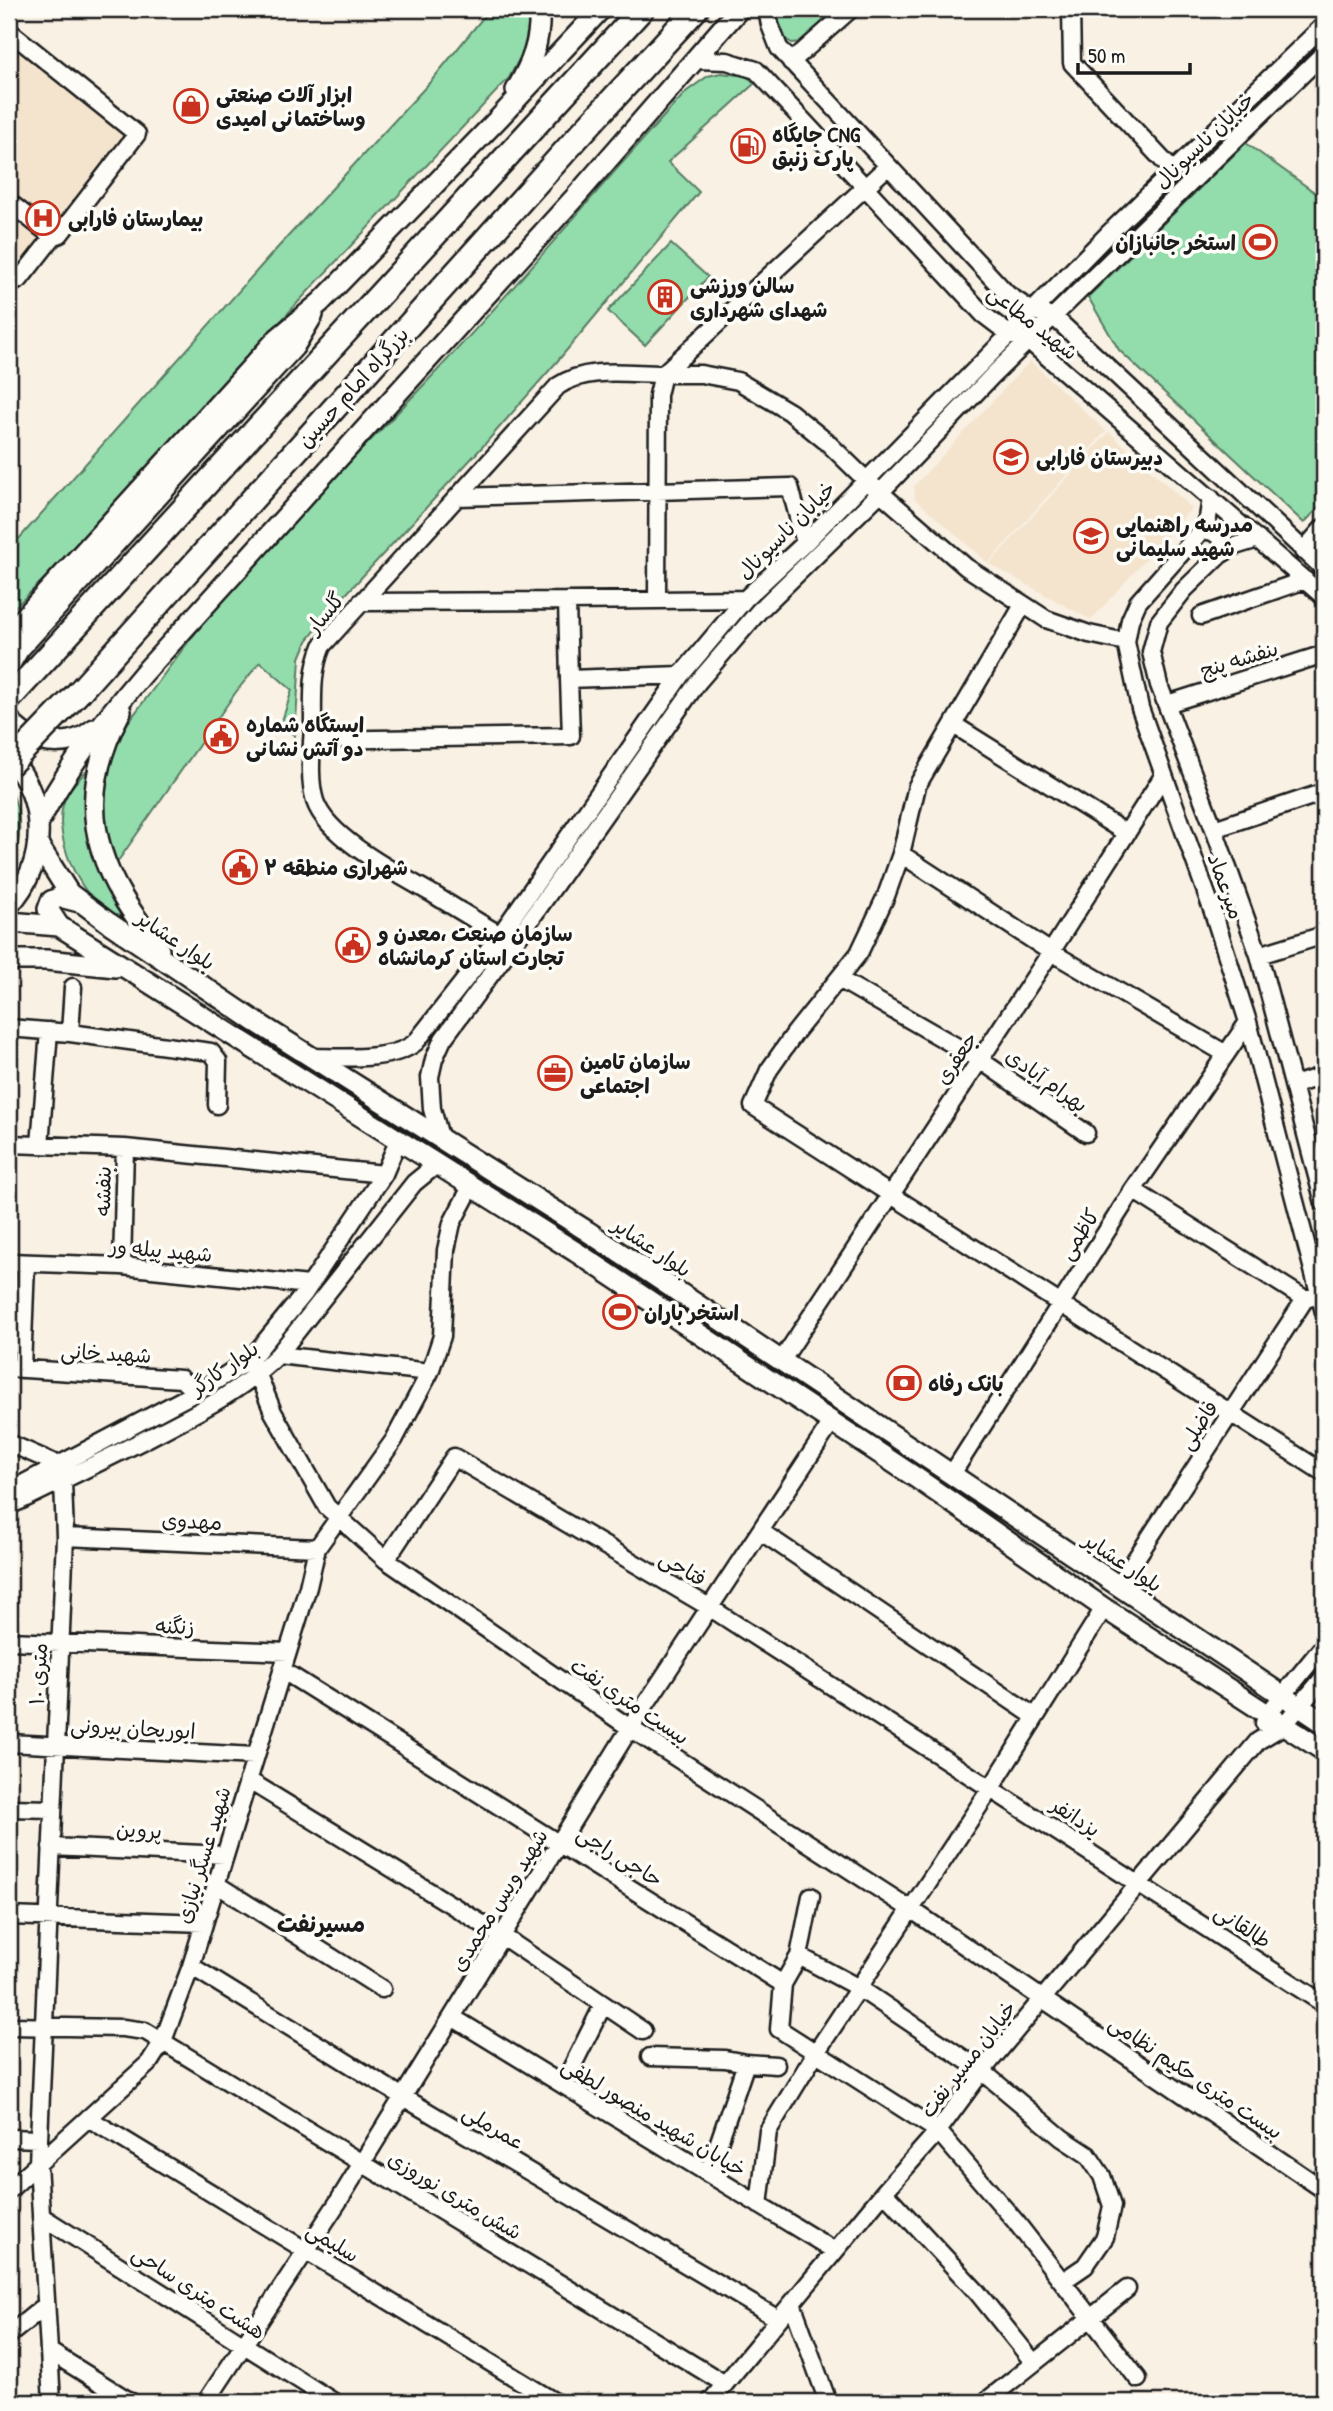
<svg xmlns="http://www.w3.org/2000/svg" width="1333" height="2411" font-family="'Patrick Hand','Playpen Sans Arabic',sans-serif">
  <rect width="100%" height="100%" fill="#f9f1e4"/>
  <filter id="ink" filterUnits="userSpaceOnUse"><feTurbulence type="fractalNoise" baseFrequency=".0143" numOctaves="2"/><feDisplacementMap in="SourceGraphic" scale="14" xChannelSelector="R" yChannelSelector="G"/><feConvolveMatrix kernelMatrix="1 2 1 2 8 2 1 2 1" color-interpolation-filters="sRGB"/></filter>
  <g filter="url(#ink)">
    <path fill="#f4e4ce" d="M 9,18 L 147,129 L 9,307 Z
      M 1324,71 L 1324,164 L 1312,83 Z
      M 1030,361 L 1106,431 L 988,563 L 915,499 L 914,486 Z
      M 1109,432 L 1192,508 L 1091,620 L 989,564 Z"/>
    <path fill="#93dcac" stroke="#587c64" stroke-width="2" d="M 490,9 L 529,9 L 532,25 L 526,46 L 509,78 L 313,286 L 43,580 L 9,613 L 9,550 L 270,256 L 432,80 Z
      M 779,9 L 839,9 L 801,42 L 792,43 L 783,38 L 778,22 Z
      M 721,73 L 746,76 L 755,83 L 668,162 L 699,192 L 561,357 L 484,445 L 335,606 L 307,641 L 300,658 L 295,736 L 281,724 L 292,690 L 260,662 L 236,692 L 116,864 C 100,823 98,788 114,746 C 120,730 148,697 159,681 C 243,564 350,465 448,359 C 530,272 605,179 687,91 L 708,76 Z
      M 1246,143 L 1324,199 L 1324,502 L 1304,523 L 1119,350 L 1088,297 Z
      M 671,244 L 708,277 L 645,345 L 608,311 Z
      M 90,767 C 78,842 95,861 131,923 C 119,916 104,909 94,900 C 71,877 49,822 69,791 C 75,782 83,775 90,767 Z
      M 9,787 C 23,814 22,843 9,870 Z"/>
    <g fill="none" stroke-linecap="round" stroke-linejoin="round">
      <g stroke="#1c1c1c" stroke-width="21">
        <path id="minor" d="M 767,9 L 770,25 L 779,48 L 1007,294 L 1032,311 L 1053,316 L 1324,569
          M 1071,9 L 1072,63 L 1173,171
          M 9,31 L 137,134 L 60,234 L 53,237
          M 695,60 L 727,61 L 756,70 L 984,315 L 1009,334 L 1029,341 L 1324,597
          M 791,62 L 851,9
          M 9,202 L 53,237 L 20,279 L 9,285
          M 457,497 L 790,487 L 805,543
          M 1211,498 L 1208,518 L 1201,531 L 1138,602 L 1130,620 L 1126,642 L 1140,708 L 1213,912 L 1248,1022 L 1324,1312
          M 1201,531 C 1215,529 1223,537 1225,551
          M 1258,539 L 1235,546 L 1220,555 L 1184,590 L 1159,622 L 1151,652 L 1159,685 L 1214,829 L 1259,955 L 1324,1203
          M 1303,551 L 1324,527
          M 657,600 L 658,395 L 663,374 L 701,374 L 738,381 L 790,412 L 828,443 L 866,480 L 966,567 L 1046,619 L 1089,634 L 1126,642
          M 361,602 L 567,601
          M 1023,605 L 917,786 L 901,854 L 886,896 L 859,953 L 795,1033 L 769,1070 L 753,1106 L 1324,1473
          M 1201,616 L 1305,580
          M 681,675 L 569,679 L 567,601 L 745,599
          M 1167,704 L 1324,654
          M 954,725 L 1126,833
          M 312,740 L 571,736 L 569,679
          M 1214,829 L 1324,792
          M 901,854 L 1051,952 L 1226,1054
          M 509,940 C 483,925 457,909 431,893 C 398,874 327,838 315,801 C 308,778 312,749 313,726 C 313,699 311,671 322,646 L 558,386 C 588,366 628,374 663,374 L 887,167
          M 1259,955 L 1324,935
          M 839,979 L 980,1060 L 1086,1133
          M 9,1028 L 70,1033 L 211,1052 L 218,1061 L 217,1105
          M 70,1033 L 73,987
          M 310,1057 C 340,1057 392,1062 416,1042 L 500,935 L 681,675 L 745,599 L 805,543 L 1108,234 L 1324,25
          M 1295,1085 L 1324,1075
          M 440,1137 L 432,1109 L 430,1077 L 434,1059 L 443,1039 L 514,943 L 698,682 L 759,611 L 874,499 L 993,375 L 1324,53
          M 9,1144 L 125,1148 L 122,1266
          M 40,1145 L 49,1031
          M 125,1148 L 384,1174
          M 1133,1190 L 1305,1299
          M 9,1262 L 122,1266 L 309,1285
          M 278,1355 L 430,1372
          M 250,1360 L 258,1375 L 273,1412 L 327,1507 L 386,1560 L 630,1728 L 912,1910 L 1324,2190
          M 782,1360 L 1051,952 L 1163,776
          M 9,1368 L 181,1379 L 195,1392
          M 22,1369 L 26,1263
          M 9,1443 L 59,1465 L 63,1481 L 65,1537 L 38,2163 L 52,2402
          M 952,1474 L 1133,1190 L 1248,1022
          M 9,1491 L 206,1387 L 250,1360 L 304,1294 L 384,1174 L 398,1141
          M 9,1506 C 56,1484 102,1461 148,1438 C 194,1414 241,1392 278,1355 L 414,1183 L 436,1165
          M 760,1531 L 1034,1716
          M 65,1537 L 317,1548
          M 386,1560 L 454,1457 L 709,1607 L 1324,2004
          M 1118,1586 L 1305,1299 L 1319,1295
          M 9,1641 L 288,1652
          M 282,1670 L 783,1984 L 799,1956 L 811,1896
          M 1264,1723 L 1267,1715 L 1324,1645
          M 9,1743 L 255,1756
          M 248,1780 L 502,1936 L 643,2031
          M 9,1808 L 53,1809
          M 51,1847 L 225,1855
          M 216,1884 L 382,1989
          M 9,1916 L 204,1923
          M 799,1956 L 859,1988 L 982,2071 L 1062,2138 L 1088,2155 L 1102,2176 L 1112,2206 L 1105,2237 L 1085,2266 L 1063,2281
          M 191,1966 L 403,2097 L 778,2319
          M 783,1984 L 779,2029 L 938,2131 L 1016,2222 L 1138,2379
          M 452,2017 L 835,2251
          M 9,2026 L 123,2028 L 145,2031 L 725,2384
          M 650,2057 L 725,2059 L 746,2063
          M 563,2085 L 603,2005
          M 88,2118 L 555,2402
          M 9,2138 L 39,2139
          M 708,2174 L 746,2063 L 776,2065
          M 9,2190 L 149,2063 L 163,2041 L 191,1966 L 308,1587 L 317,1548 L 394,1440 L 430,1372 L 442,1336 L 446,1250 L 452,1223 L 471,1187
          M 884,2192 L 977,2292 L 1034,2363
          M 759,2205 L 768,2131 L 815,2054 L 991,1788 L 1104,1608
          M 41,2216 L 334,2402
          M 792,2303 L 828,2402
          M 9,2335 L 46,2305
          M 49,2351 L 131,2402
          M 206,2402 L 338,2202 L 630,1728 L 832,1422
          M 710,2402 L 884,2192 L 938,2131 L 982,2071 L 1258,1741 L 1283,1726 L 1324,1677
          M 985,2402 L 1127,2289"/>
      </g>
      <g stroke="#1c1c1c" stroke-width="24">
        <path id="major" d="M 516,90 C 532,63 541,40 539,9
          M 9,634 L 278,338 L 321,302 L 499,118 L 601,9
          M 9,666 L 19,649 L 294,347 L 313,315
          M 121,711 C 87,775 84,832 122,896 C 133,915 147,932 159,950
          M 9,719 C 27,746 70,750 94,729
          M 9,757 C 47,799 49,862 9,905
          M 39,822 C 67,768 103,721 143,674 L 577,195 L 739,9
          M 38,844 L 69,893 L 109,923 L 256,1022 L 587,1231 L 1324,1723
          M 9,922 L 59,926 L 576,1252 L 915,1477 L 1104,1608 L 1324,1751
          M 59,926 L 48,909 L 51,901 L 60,897 L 79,902
          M 9,960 L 46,960 L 116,967"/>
      </g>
      <g stroke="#1c1c1c" stroke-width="28">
        <path id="highway" d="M 80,691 L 578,137 L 696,9
          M 9,699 L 642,9"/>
      </g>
      <use href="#minor" stroke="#fdfcf7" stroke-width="16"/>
      <use href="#major" stroke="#fdfcf7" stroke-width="19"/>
      <use href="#highway" stroke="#fdfcf7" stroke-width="23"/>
      <g stroke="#1c1c1c" stroke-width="28" stroke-linecap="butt">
        <path id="highway-bridge" d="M 9,765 L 80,691"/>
      </g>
      <use href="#highway-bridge" stroke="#fdfcf7" stroke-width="23"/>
    </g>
  </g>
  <defs>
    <g id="shop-ring" transform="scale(1.75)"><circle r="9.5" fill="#fdfcf7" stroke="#c8321e" stroke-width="1.5"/><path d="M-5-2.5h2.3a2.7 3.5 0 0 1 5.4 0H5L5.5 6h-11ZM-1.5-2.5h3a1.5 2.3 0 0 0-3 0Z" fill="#c8321e"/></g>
    <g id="fuel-ring" transform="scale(1.75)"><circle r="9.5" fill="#fdfcf7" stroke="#c8321e" stroke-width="1.5"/><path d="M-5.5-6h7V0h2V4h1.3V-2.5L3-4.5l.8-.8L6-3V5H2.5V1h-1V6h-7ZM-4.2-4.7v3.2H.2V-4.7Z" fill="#c8321e"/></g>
    <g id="hospital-ring" transform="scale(1.75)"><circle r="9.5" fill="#fdfcf7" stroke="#c8321e" stroke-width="1.5"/><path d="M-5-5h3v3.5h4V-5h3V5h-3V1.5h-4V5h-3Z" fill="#c8321e"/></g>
    <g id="stadium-ring" transform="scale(1.75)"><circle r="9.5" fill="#fdfcf7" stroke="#c8321e" stroke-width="1.5"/><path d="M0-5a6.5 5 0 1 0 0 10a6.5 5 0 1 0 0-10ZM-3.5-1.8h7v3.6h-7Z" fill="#c8321e"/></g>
    <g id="building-ring" transform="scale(1.75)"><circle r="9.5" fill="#fdfcf7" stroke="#c8321e" stroke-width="1.5"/><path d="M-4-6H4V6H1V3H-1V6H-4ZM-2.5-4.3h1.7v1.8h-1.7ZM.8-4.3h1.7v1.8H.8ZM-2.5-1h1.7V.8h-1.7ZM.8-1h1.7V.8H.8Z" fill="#c8321e"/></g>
    <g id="school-ring" transform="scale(1.75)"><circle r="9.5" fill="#fdfcf7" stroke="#c8321e" stroke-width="1.5"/><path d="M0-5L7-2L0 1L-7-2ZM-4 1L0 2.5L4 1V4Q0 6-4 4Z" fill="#c8321e"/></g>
    <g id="civic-ring" transform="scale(1.75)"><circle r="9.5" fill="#fdfcf7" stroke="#c8321e" stroke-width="1.5"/><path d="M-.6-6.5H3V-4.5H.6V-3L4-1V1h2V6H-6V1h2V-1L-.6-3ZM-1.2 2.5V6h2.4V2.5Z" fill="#c8321e"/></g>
    <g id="office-ring" transform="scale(1.75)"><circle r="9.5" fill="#fdfcf7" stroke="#c8321e" stroke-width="1.5"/><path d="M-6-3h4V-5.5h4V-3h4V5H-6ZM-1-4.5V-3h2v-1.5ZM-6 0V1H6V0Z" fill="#c8321e"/></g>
    <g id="bank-ring" transform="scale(1.75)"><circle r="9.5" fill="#fdfcf7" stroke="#c8321e" stroke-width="1.5"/><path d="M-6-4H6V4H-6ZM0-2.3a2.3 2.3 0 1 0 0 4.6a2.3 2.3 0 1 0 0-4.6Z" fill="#c8321e"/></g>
  </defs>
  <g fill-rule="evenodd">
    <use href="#shop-ring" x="191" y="106"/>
    <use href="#fuel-ring" x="748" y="146"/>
    <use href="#hospital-ring" x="43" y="218"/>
    <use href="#stadium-ring" x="1260" y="242"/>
    <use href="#building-ring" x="665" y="297"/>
    <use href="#school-ring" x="1011" y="457"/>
    <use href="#school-ring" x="1091" y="536"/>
    <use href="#civic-ring" x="221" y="736"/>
    <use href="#civic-ring" x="240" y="867"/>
    <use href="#civic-ring" x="353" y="945"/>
    <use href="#office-ring" x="555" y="1073"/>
    <use href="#stadium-ring" x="620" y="1312"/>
    <use href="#bank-ring" x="904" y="1383"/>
  </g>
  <g text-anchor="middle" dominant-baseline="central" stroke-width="7" stroke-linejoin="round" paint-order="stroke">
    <g font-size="21" font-weight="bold" fill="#1c1c1c" stroke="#fdfcf7" text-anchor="start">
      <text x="216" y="94">ابزار آلات صنعتی<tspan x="216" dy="24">وساختمانی امیدی</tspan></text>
      <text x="772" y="134">جایگاه CNG<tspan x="772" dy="24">پارک زنبق</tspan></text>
      <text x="68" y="218">بیمارستان فارابی</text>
      <text x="1236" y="242" text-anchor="end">استخر جانبازان</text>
      <text x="690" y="285">سالن ورزشی<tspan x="690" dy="24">شهدای شهرداری</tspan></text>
      <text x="1036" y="457">دبیرستان فارابی</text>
      <text x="1116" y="524">مدرسه راهنمایی<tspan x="1116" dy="24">شهید سلیمانی</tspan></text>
      <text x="246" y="724">ایستگاه شماره<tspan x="246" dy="24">دو آتش نشانی</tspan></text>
      <text x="264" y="867">شهراری منطقه ۲</text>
      <text x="378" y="933">سازمان صنعت ،معدن و<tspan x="378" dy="24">تجارت استان کرمانشاه</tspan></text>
      <text x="580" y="1061">سازمان تامین<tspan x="580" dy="24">اجتماعی</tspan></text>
      <text x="644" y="1312">استخر باران</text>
      <text x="928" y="1383">بانک رفاه</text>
    </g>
    <g font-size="21" fill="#1c1c1c" stroke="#fdfcf7">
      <text transform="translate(1204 140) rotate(-44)">خیابان ناسیونال</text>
      <text transform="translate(1033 322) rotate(38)">شهید مطاعی</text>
      <text transform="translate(353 387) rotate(-48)">بزرگراه امام حسین</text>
      <text transform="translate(786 530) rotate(-45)">خیابان ناسیونال</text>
      <text transform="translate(325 613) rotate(-50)">گلسار</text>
      <text transform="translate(1239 659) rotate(-17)">بنفشه پنج</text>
      <text transform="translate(1226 886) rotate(70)">میرعماد</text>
      <text transform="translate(176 940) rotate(34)">بلوار عشایر</text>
      <text transform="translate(956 1058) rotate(-56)">جعفری</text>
      <text transform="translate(1047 1080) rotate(35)">بهرام آبادی</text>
      <text transform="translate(103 1191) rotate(-89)">بنفشه</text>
      <text transform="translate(1079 1234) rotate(-57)">کاظمی</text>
      <text transform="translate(652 1247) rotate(34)">بلوار عشایر</text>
      <text transform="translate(161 1250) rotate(5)">شهید پیله ور</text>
      <text transform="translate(106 1353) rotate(3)">شهید خانی</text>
      <text transform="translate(224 1368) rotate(-35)">بلوار کارگر</text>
      <text transform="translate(1198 1425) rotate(-57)">فاضلی</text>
      <text transform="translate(192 1521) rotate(3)">مهدوی</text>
      <text transform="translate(1123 1562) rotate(34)">بلوار عشایر</text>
      <text transform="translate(683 1568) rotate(30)">فتاحی</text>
      <text transform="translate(175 1626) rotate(2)">زنگنه</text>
      <text transform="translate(38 1674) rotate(-87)">۱۰ متری</text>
      <text transform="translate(630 1701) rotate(34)">بیست متری نفت</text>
      <text transform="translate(133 1728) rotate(3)">ابوریحان بیرونی</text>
      <text transform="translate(1076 1817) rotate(33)">یزدانفر</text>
      <text transform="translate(139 1830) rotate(3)">پروین</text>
      <text transform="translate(203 1855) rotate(-73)">شهید عسگر نیازی</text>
      <text transform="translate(620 1856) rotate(32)">حاجی راجی</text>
      <text transform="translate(499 1900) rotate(-58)">شهید ویس محمدی</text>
      <text transform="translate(1243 1926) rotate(33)">طالقانی</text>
      <text transform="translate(968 2059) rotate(-52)">خیابان مسیر نفت</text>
      <text transform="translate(1196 2077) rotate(34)">بیست متری حکیم نظامی</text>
      <text transform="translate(654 2117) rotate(31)">خیابان شهید منصور لطفی</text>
      <text transform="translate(494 2127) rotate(31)">عمرملی</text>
      <text transform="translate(455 2195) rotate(31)">شش متری نوروزی</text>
      <text transform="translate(333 2242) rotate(31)">سلیمی</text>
      <text transform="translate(199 2292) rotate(33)">هشت متری ساحی</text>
    </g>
    <g font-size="23" font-weight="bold" fill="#1c1c1c" stroke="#fdfcf7">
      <text x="321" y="1923">مسیرنفت</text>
    </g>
  </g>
  <rect width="1333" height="2411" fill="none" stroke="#fdfcf7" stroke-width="35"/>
  <rect x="18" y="18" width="1298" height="2376" fill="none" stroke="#1c1c1c" stroke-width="2.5" filter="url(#ink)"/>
  <path d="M1078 63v10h112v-10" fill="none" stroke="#1c1c1c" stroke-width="3.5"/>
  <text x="1088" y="63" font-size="21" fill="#1c1c1c" stroke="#fdfcf7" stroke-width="5" paint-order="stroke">50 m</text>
</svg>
